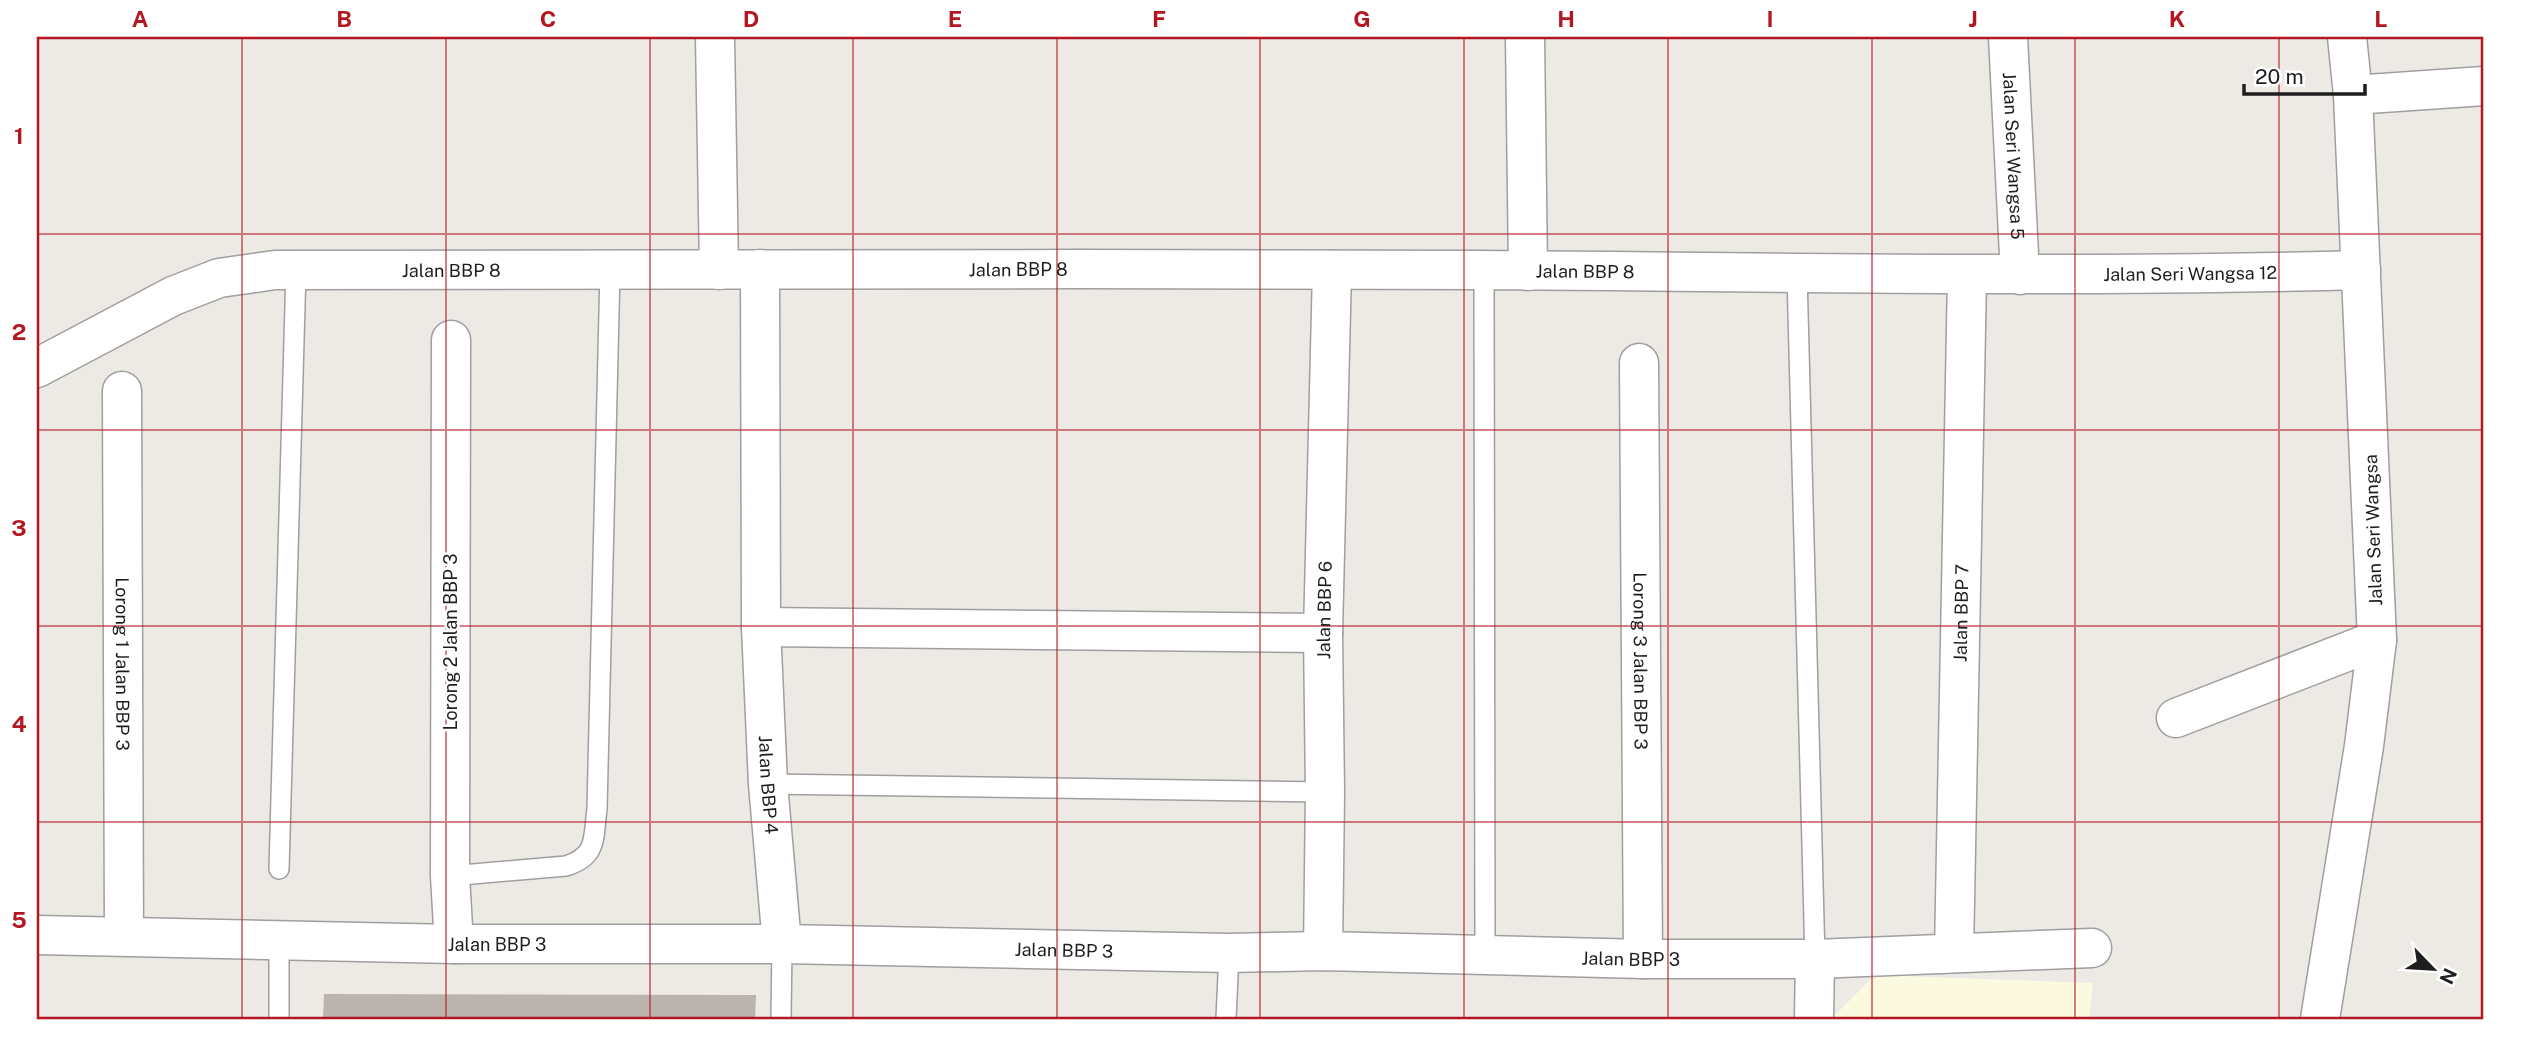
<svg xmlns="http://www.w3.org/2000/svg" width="2521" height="1056" font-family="'Public Sans',sans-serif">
  <rect width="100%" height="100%" fill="#edeae5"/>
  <path fill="#fbf9e0" d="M 1875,975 L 2093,983 L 2089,1019 L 1831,1019 Z"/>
  <path fill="#bab3ae" d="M 324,994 L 756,995 L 755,1019 L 323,1019 Z"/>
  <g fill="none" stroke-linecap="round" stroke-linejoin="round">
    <g stroke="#9f9f9f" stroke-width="22">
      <path id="lane" d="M 1484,270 L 1485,956
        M 1797,274 L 1815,959
        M 768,784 L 1325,792
        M 279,869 L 296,270
        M 450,876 L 566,866 C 598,856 593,838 597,809 L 610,271
        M 279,941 L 279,1019
        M 781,1019 L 782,944
        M 1226,1019 L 1229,953"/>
    </g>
    <g stroke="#9f9f9f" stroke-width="41">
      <g id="street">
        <path d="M 715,37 L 719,270"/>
        <path d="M 1525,37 L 1528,271"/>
        <path id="s1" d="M 2008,37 L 2020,275"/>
        <path d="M 2353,95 L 2484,86"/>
        <path id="s2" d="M 760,269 L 761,627 L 768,784 L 782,944"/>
        <path d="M 451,340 L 450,876 L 454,944"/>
        <path id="s3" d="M 1639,363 L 1643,959"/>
        <path id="s4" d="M 37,368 L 173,296 L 219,278 L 275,270 C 677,270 1079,268 1481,270 C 1774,272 2067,278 2361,270"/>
        <path id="s5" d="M 122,391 L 124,936"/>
        <path d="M 761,627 L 1323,633"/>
        <path d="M 2176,718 L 2377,640"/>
        <path id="s6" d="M 37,935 L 454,944 L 782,944 L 1229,953 L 1323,951 L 1643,959 L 1815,959 L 2092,948"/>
        <path id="s7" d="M 1323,951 L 1325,792 L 1323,633 L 1332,270"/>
        <path id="s8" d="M 1954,953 L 1967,276"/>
        <path d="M 1814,1019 L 1815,959"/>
        <path d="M 2320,1019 L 2364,746 L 2377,640 L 2353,95 L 2347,37"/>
      </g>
    </g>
    <use href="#lane" stroke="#fff" stroke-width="19"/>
    <use href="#street" stroke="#fff" stroke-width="38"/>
  </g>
  <path fill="none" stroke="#b41721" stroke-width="2" stroke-opacity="0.55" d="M 242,37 L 242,1019M 446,37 L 446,1019M 650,37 L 650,1019M 853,37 L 853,1019M 1057,37 L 1057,1019M 1260,37 L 1260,1019M 1464,37 L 1464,1019M 1668,37 L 1668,1019M 1872,37 L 1872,1019M 2075,37 L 2075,1019M 2279,37 L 2279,1019M 37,234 L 2484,234M 37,430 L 2484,430M 37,626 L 2484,626M 37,822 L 2484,822"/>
  <g text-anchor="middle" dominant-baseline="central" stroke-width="5" stroke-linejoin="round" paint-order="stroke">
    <g font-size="18" fill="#1e1e1e" stroke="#fff">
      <text stroke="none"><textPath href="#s1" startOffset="119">Jalan Seri Wangsa 5</textPath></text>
      <text stroke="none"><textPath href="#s4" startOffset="436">Jalan BBP 8</textPath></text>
      <text stroke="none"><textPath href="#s4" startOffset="1003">Jalan BBP 8</textPath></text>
      <text stroke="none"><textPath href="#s4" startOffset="1570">Jalan BBP 8</textPath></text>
      <text stroke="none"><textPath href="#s4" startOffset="2175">Jalan Seri Wangsa 12</textPath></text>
      <text transform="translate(2373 530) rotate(-92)">Jalan Seri Wangsa</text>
      <text stroke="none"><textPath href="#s7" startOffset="341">Jalan BBP 6</textPath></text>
      <text stroke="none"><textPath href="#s8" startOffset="340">Jalan BBP 7</textPath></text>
      <text transform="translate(450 642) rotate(-90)">Lorong 2 Jalan BBP 3</text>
      <text stroke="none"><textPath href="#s3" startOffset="298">Lorong 3 Jalan BBP 3</textPath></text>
      <text stroke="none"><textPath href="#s5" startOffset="273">Lorong 1 Jalan BBP 3</textPath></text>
      <text stroke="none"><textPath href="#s2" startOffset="516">Jalan BBP 4</textPath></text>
      <text stroke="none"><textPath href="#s6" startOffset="460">Jalan BBP 3</textPath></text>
      <text stroke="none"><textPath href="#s6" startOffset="1027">Jalan BBP 3</textPath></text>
      <text stroke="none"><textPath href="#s6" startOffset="1594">Jalan BBP 3</textPath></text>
    </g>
  </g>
  <rect width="2521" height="1056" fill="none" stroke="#ffffff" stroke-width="77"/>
  <g transform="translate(2433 969) rotate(115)" stroke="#ffffff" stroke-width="5" paint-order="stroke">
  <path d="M0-5L12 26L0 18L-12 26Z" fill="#1e1e1e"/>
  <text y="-10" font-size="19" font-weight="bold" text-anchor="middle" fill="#1e1e1e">N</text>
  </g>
  <path d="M2244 84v10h121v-10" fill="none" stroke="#1e1e1e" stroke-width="3.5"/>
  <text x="2255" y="84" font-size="21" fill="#1e1e1e" stroke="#ffffff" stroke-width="5" paint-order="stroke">20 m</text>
  <rect x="38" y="38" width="2444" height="980" fill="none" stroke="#b41721" stroke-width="2.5"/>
  <g font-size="23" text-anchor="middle" font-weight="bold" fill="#b41721">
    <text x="140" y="27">A</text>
    <text x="344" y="27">B</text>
    <text x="548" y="27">C</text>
    <text x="751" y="27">D</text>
    <text x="955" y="27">E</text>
    <text x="1159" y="27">F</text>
    <text x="1362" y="27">G</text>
    <text x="1566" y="27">H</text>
    <text x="1770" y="27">I</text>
    <text x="1973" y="27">J</text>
    <text x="2177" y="27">K</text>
    <text x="2381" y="27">L</text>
    <text x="19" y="144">1</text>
    <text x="19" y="340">2</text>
    <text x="19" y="536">3</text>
    <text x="19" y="732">4</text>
    <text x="19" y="928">5</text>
  </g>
</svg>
